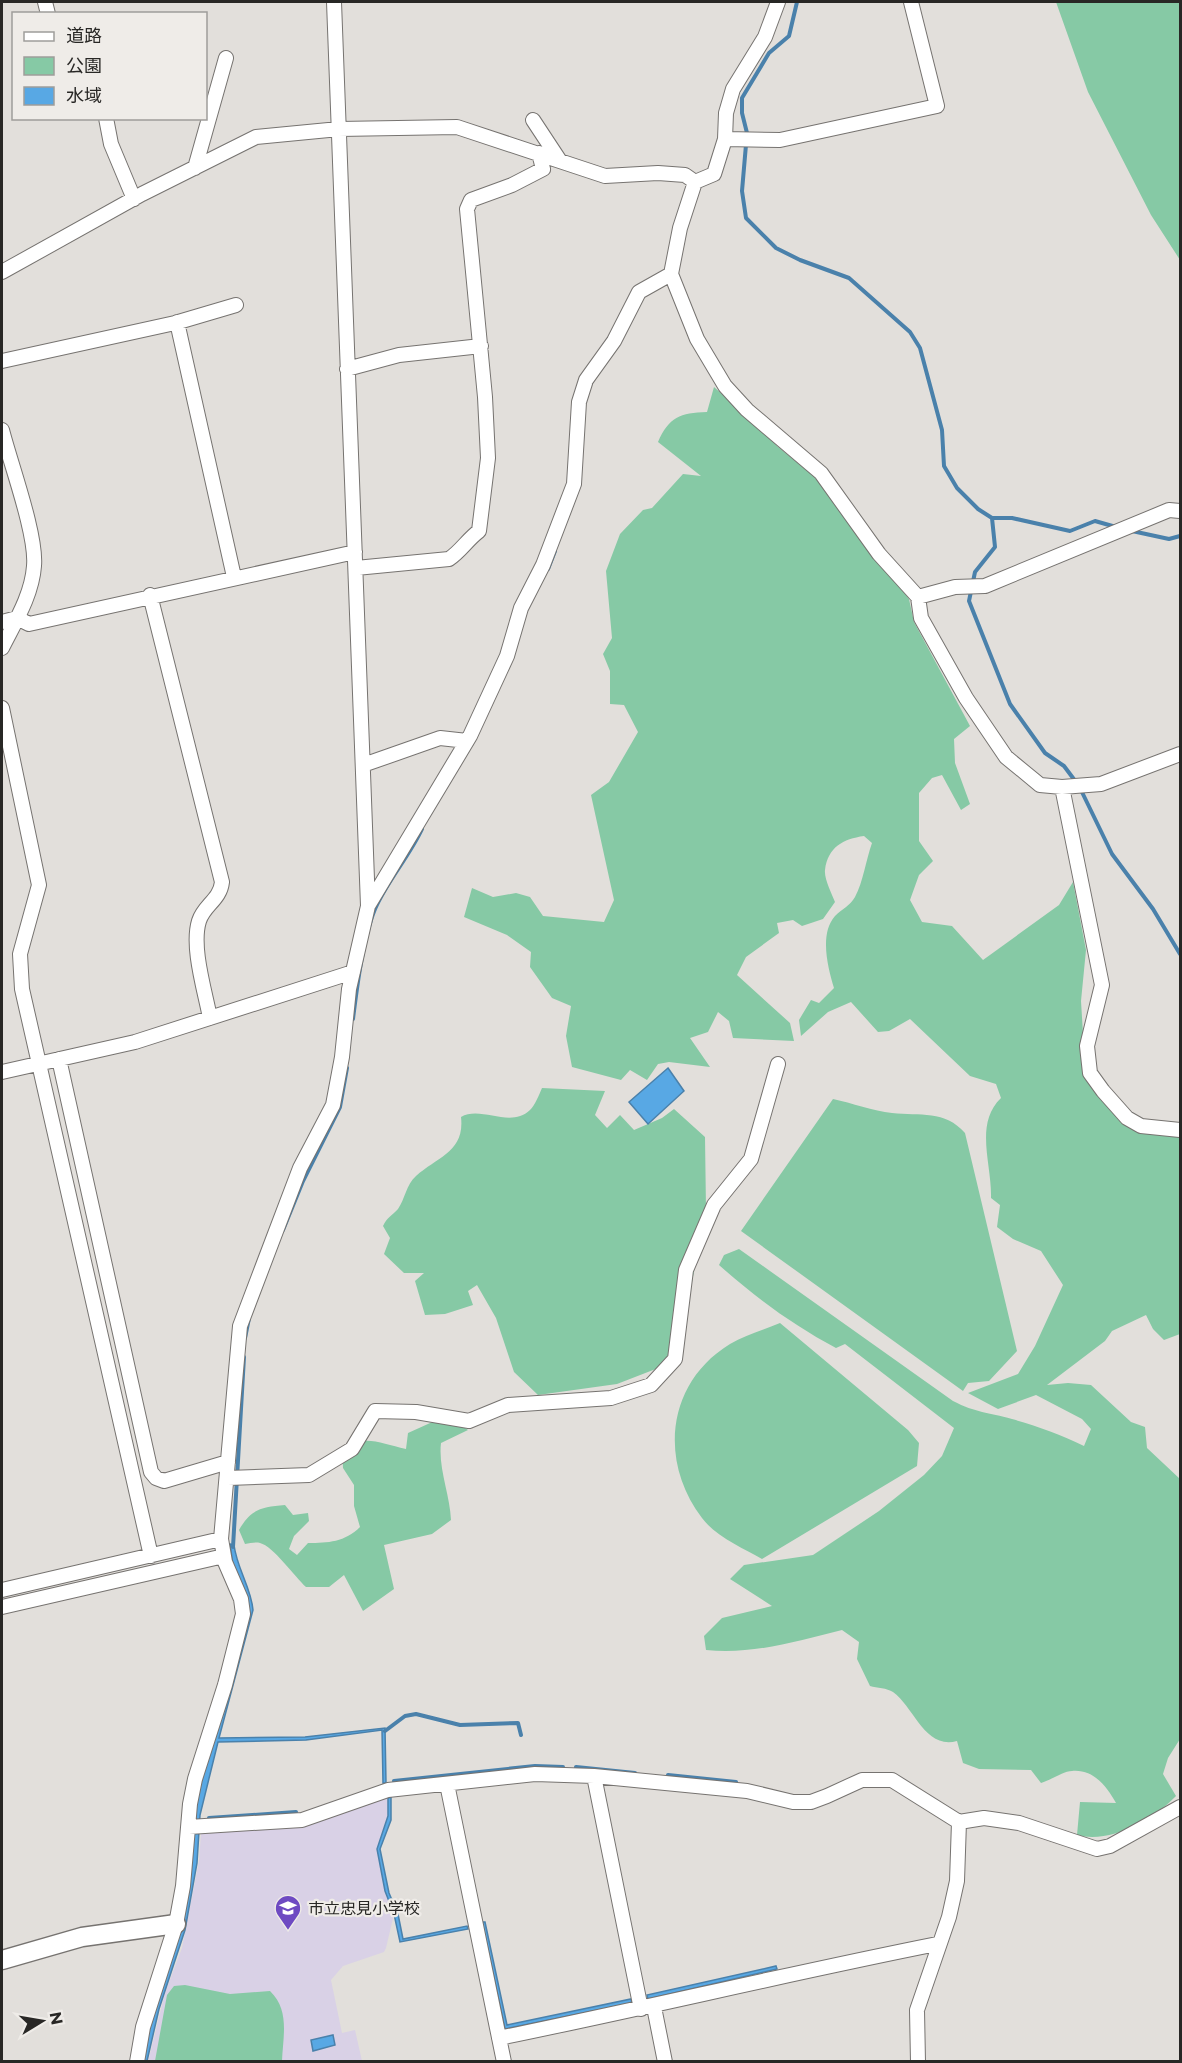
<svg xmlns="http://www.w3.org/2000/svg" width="1182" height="2063" font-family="Montserrat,'Noto Sans JP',sans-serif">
  <rect width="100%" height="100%" fill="#e2dfdb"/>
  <path fill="#d9d1e6" d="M 388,1798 L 388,1816 L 377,1848 L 385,1892 L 394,1914 L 386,1948 L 384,1952 L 343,1966 L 331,1980 L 342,2033 L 355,2030 L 362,2061 L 148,2062 L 165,1993 L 182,1948 L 199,1861 L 201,1834 L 304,1826 Z"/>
  <path fill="#86c9a5" d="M 1056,2 L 1180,2 L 1180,260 L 1151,215 L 1088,92 Z
    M 714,387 L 762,429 L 777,446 L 821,482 L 909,599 L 914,622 L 970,726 L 954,739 L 955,763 L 970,804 L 961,810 L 942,775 L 932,778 L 919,793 L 919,841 L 933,861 L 919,875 L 910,900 L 922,922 L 952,926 L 983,960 L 1059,905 L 1073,882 L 1086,950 L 1081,1001 L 1084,1050 L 1103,1091 L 1140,1118 L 1180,1138 L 1180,1334 L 1164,1340 L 1153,1329 L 1146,1315 L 1112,1331 L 1105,1341 L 1047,1385 L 1068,1383 L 1091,1385 L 1131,1422 L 1145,1427 L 1147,1448 L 1180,1479 L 1180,1739 L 1168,1758 L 1163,1774 L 1176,1796 C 1153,1820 1110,1844 1077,1835 L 1080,1802 L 1116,1803 C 1107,1787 1094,1769 1072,1771 C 1064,1771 1051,1780 1041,1783 L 1031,1770 L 979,1769 L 963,1763 L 957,1741 C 925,1750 914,1707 893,1692 C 887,1688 877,1688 870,1686 L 857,1659 L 859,1642 L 842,1630 C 798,1641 752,1655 706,1650 L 704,1636 L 722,1618 L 772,1606 L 730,1579 L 744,1565 L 813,1555 L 879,1511 L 924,1475 L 942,1456 L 954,1428 L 845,1344 L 836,1348 C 793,1325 755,1297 719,1265 L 724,1255 L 739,1249 L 953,1401 C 976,1413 988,1412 1012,1419 C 1037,1426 1060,1434 1084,1446 L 1091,1429 L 1082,1419 L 1036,1395 L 998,1409 L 968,1393 L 1018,1374 L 1035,1346 L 1063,1285 L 1041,1251 L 1013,1239 L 997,1227 L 1000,1205 L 991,1198 C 992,1164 974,1124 1001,1098 L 996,1084 L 970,1076 L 910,1019 L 889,1031 L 878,1032 L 851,1002 L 828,1012 L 801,1036 L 799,1020 L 811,1000 L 819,1003 L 834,988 C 828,968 819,934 835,916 C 842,909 850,906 855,897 C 863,882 866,860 872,843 L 864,836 C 843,839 828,847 825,870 C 824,879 832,894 835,902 L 823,919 L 802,926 L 793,920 L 777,923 L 779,933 L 746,957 L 737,975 L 790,1023 L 794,1041 L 733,1038 L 729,1021 L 718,1012 L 708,1032 L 690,1038 L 710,1067 L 669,1062 L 658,1064 L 647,1080 L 630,1070 L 621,1080 L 572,1067 L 566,1036 L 571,1006 L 552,998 L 530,967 L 531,952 L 507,935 L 464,917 L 472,888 L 493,897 L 516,893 L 530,897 L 543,916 L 604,922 L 614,900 L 591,795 L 609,782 L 638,732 L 624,705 L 610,704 L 610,671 L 603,654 L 612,638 L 606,571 L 620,534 L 643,510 L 652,508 L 683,474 L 701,476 L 658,442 C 669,417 680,413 707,412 Z
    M 542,1088 L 605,1091 L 595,1115 L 607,1128 L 620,1115 L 634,1130 L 662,1118 L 674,1109 L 705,1137 L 706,1210 L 684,1323 L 666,1365 L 617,1384 L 538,1395 L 514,1372 L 496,1318 L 477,1285 L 468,1291 L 473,1305 L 445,1314 L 425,1315 L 415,1281 L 424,1273 L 404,1273 L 384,1254 L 390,1238 L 383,1226 C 387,1217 392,1216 398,1209 C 405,1199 406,1185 416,1176 C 437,1157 465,1152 461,1117 C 481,1105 510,1129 530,1110 C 535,1105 539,1095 542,1088 Z
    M 833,1099 C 852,1103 873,1111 892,1113 C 920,1116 945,1110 965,1133 L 1017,1351 L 989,1381 L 968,1383 L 963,1391 L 741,1231 Z
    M 780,1323 L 908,1430 L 919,1443 L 917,1466 L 762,1559 C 743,1548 716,1537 702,1518 C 659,1462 666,1383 730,1344 C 745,1335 764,1330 780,1323 Z
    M 439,1419 L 452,1419 L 468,1430 L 441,1443 C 438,1468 450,1495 451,1520 L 432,1534 L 384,1545 L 394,1589 L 363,1611 L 344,1575 L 329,1587 L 306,1587 C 295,1577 273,1546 260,1543 C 256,1542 250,1543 245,1544 L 239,1530 C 251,1509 261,1507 285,1505 L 293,1515 L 308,1513 L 309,1521 L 294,1536 L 289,1549 L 297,1555 L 308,1543 C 328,1543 345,1542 360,1527 L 354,1506 L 354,1485 L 343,1468 L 342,1450 C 363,1433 381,1444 406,1449 L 408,1433 Z
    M 185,1985 L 230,1994 L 270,1991 C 290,2010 283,2036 282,2061 L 155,2061 L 167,1995 L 174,1986 Z"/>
  <path fill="#58a8e4" stroke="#4a81ab" stroke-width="1.5" d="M 668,1068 L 684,1091 L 648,1124 L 629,1102 Z
    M 230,1544 L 234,1545 C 237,1569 251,1587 253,1610 L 219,1738 L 305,1737 L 385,1728 L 386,1783 L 383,1783 L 382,1730 L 306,1740 L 218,1742 L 200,1815 L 197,1863 L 185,1930 L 159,2009 L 147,2061 L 142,2062 L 152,2012 L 176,1946 L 194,1814 L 202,1778 L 243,1636 Z
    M 391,1797 L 391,1820 L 380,1849 L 389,1893 L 398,1914 L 403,1939 L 467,1926 L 468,1929 L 400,1942 L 394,1914 L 385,1891 L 377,1849 L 388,1816 L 388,1798 Z
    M 482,1922 L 485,1922 L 507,2025 L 631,1999 L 632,2003 L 505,2029 Z
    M 776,1966 L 777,1969 L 648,1999 L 647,1995 Z
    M 333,2035 L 335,2045 L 313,2051 L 311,2040 Z"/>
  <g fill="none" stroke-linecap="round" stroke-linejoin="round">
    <path stroke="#4a81ab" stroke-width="4" d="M 797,2 L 789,36 L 769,53 L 742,98 L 742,113 L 747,133 L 742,191 L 746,218 L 776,248 L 800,260 L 849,278 L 910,332 L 920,348 L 942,430 L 944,466 L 957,488 L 978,509 L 992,518 L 1012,518 L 1070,531 L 1095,521 L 1116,527
      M 992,518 L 995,547 L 975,572 L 969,601 L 1010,704 L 1045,753 L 1064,766 L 1076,782
      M 1132,531 L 1169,539 L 1180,536
      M 548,569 L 555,551
      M 1080,788 L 1112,854 L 1153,909 L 1180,954
      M 353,1019 C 357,987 363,938 375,909 C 387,881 409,857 422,829
      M 283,1230 L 303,1181 L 340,1107 L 347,1068
      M 245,1338 L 249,1318
      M 233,1547 L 244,1357
      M 385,1731 L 405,1716 L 416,1714 L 460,1725 L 518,1723 L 521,1735
      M 576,1767 L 635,1773
      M 668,1775 L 736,1782
      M 394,1781 L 535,1766 L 563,1767
      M 209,1818 L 296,1812"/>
    <g stroke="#767370" stroke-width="16">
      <path id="minor" d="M 45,2 L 48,14
        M 106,118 L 111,144 L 134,199
        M 533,120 L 560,161
        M 725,139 L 780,140 L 937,106 L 911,2
        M 195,168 L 226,58
        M 695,182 L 680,228 L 671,274 L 697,339 L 725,386 L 747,410 L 821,473 L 879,554 L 918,597 L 921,618 L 966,698 L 1006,757 L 1040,785 L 1062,787 L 1101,784 L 1180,754
        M 695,182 L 714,174 L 725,139 L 726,113 L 733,89 L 765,37 L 778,2
        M 2,272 L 142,194 L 256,137 L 339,129 L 457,127 L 605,176 L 658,173 L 685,175 L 695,182
        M 177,322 L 234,577
        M 2,361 L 175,323 L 236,305
        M 347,369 L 399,355 L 481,346
        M 2,430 C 10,462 37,535 34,566 C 32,595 15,622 2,648
        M 356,568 L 449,559 C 461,551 467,540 479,531 L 488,458 L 485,397 L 467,209 L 471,200 L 512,185 L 543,169 L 539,153
        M 150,595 L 222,882 C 220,900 204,905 199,921 C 191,947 205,991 210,1018
        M 918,597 L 955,587 L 985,586 L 1169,510 L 1180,511
        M 2,622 L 17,618 L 29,624 L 355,552
        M 2,708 L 39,885 L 20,954 L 22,989 L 151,1556
        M 363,765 L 440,738 L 467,741
        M 1062,787 L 1102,985 L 1087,1046 L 1090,1073 L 1103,1091 L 1127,1118 L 1141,1126 L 1180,1130
        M 368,906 L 470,736 L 507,656 L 521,608 L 543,565 L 574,484 L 579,402 L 586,380 L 614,341 L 639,292 L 671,274
        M 59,1059 L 151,1472 L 156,1478 L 164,1481 L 228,1462
        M 2,1072 L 135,1042 L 353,972
        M 228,1478 L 309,1475 L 352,1449 L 375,1411 L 416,1412 L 469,1421 L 508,1405 L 611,1398 L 651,1385 L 675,1359 L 686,1270 L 714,1205 L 751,1159 L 778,1064
        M 2,1590 L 221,1539
        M 2,1607 L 224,1556
        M 594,1776 L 641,2009
        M 447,1784 L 504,2062
        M 189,1827 L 302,1820 L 388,1790 L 535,1774 L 594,1776 L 747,1791 L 793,1802 L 811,1802 L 827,1796 L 862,1780 L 892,1780 L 959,1822 L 984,1818 L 1019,1823 L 1097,1849 L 1110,1846 L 1180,1807
        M 654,2007 L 665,2062
        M 499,2038 C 646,2008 791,1973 937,1944
        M 137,2062 L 143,2027 L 176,1924 L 183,1886 L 190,1804 L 195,1779 L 225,1685 L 243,1614 L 241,1599 L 225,1562 L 221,1539 L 240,1326 L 300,1168 L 333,1105 L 342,1057 L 349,989 L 368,906 L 334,2
        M 918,2062 L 917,2010 L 949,1917 L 957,1881 L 959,1822"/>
    </g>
    <g stroke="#767370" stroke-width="21">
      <path id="tertiary" d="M 2,1960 L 82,1937 L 176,1924"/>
    </g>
    <use href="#minor" stroke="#fff" stroke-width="14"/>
    <use href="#tertiary" stroke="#fff" stroke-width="18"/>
  </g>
  <defs>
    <g id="school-pin" transform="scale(1.35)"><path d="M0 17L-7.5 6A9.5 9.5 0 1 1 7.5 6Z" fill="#6e4ac2" stroke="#efece8"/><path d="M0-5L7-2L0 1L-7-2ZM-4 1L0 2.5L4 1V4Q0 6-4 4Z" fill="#fff"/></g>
  </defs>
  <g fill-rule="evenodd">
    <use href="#school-pin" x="288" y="1908"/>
  </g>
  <g text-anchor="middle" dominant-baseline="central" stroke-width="4.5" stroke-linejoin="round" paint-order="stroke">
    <g font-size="16" fill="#282725" stroke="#efece8" text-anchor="start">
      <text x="308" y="1908">市立忠見小学校</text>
    </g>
  </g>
  <rect width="1182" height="2063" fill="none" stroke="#282725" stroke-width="6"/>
  <rect x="12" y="12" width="195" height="108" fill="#efece8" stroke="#9f9d9a" stroke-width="1.5"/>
  <rect x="24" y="32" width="30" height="9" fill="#ffffff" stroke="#9f9d9a" stroke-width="1.5"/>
  <text x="66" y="42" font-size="18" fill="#282725">道路</text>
  <rect x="24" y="57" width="30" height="18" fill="#86c9a5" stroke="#9f9d9a" stroke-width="1.5"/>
  <text x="66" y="72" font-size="18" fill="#282725">公園</text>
  <rect x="24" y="87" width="30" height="18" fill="#58a8e4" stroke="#9f9d9a" stroke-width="1.5"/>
  <text x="66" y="102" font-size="18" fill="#282725">水域</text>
  <g transform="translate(42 2021) rotate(79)" stroke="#efece8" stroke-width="4.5" paint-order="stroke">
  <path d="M0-4.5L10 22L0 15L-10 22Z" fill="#282725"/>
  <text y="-9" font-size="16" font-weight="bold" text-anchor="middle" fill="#282725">N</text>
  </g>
</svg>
